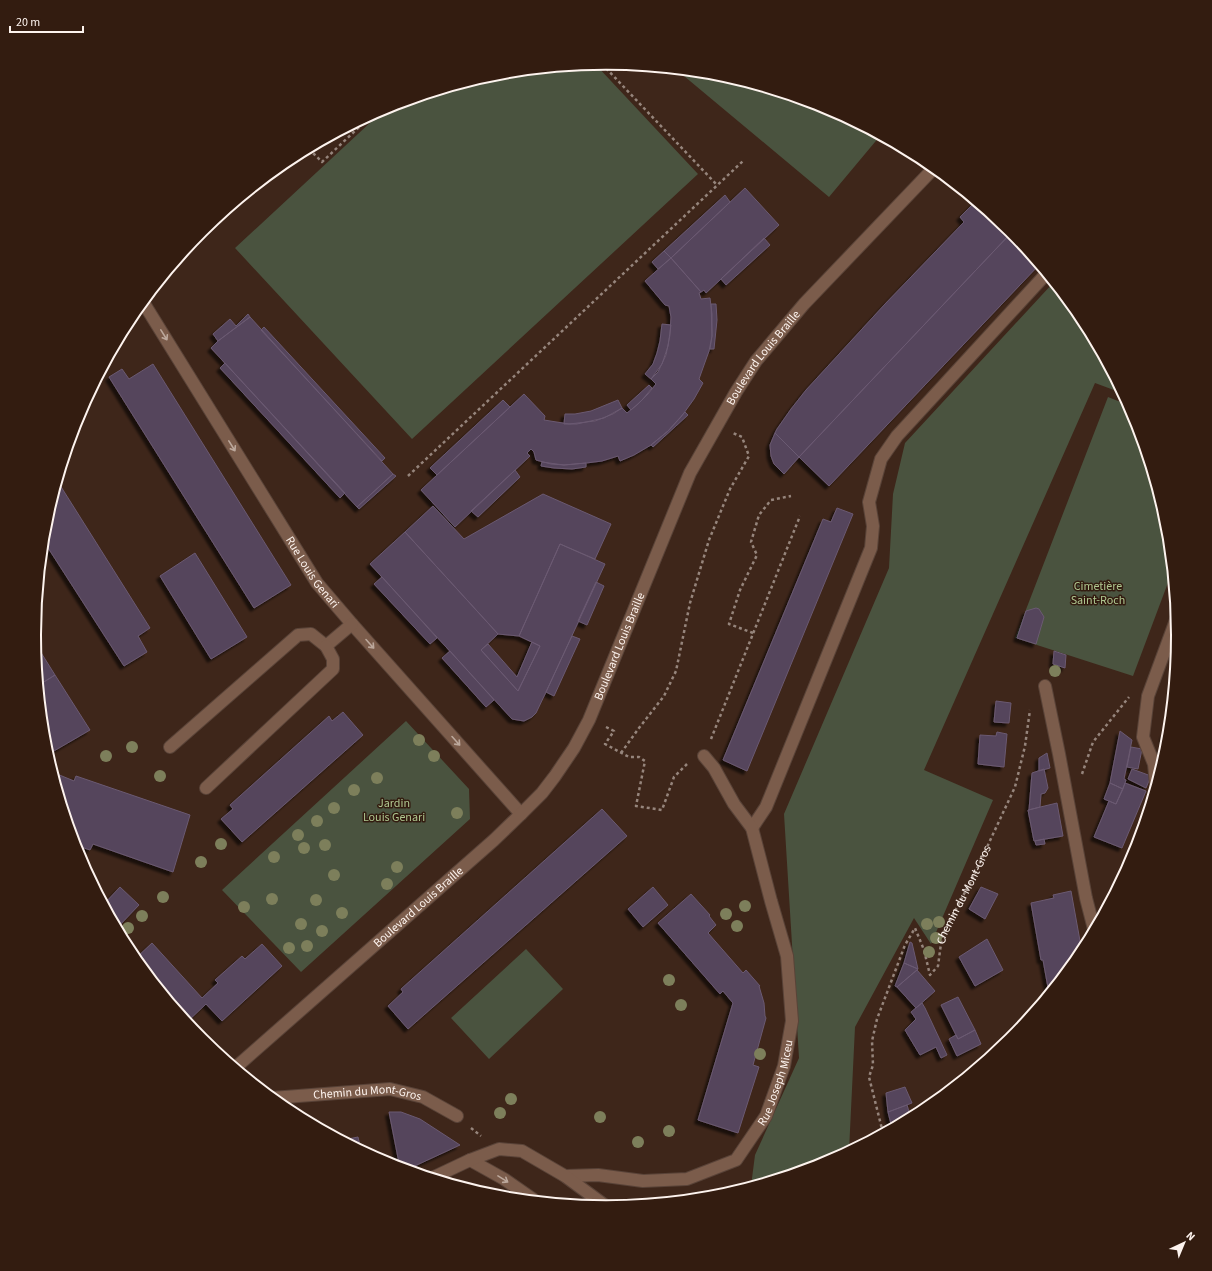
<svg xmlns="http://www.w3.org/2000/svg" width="1212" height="1271" font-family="'Source Sans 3',sans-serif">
  <defs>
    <filter id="shadow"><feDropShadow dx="-3.5" dy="3.5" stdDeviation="1" flood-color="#0009"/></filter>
  </defs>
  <rect width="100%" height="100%" fill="#3e261a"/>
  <path fill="#4a533f" d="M 596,65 L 698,174 L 412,439 L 235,248 L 387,107 L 495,74 Z
    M 678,71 L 718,75 L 825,107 L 880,136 L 829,197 Z
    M 1053,283 L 1082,318 L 1122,393 L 1095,383 L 924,770 L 993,800 L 931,944 L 914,918 L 855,1027 L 849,1151 L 825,1164 L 751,1186 L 755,1155 L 799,1058 L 784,814 L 889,568 L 893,494 L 905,443 Z
    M 1108,397 L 1128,405 L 1135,417 L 1167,524 L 1172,572 L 1133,676 L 1015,638 Z
    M 406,721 L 469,789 L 470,819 L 301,972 L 222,890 Z
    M 526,949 L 563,989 L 489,1059 L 451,1018 Z"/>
  <path fill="#54445b" stroke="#6b5a72" filter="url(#shadow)" d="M 745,188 L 779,225 L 706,293 L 704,290 L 701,292 L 671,258 Z
    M 725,195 L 730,202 L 671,258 L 664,251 Z
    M 975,202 L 1012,232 L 799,457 L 775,433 L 777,429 L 791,409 L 806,390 L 885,304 L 964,222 L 960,217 Z
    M 1012,232 L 1039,265 L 829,486 L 799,457 Z
    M 764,238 L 770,245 L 726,285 L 721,279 Z
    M 664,251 L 671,258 L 658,269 L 652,262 Z
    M 671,258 L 701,292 L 699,293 L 701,299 L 710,298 L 712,314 L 712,336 L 709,351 L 699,379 L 703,383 L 694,399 L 681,417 L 668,431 L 651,445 L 634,455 L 620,461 L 618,456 L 602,461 L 586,463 L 564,465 L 551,464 L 536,460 L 534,452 L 531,449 L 527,453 L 530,456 L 455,527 L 421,490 L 524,394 L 545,416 L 544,420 L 569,424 L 595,421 L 613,414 L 622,408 L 627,413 L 637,405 L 648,394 L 656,384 L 651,379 L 658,372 L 666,355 L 670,335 L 671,317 L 669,306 L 665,305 L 645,281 Z
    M 711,304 L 716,304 L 717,320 L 714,349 L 710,349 L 712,336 Z
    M 248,314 L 250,317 L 218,341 L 213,334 L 230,319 L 236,326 Z
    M 250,317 L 393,474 L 357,507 L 211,348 L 218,341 Z
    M 662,324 L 671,325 L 668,346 L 662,364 L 651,379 L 645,374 L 653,364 L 657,353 L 660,341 Z
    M 264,327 L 385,458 L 382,461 L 261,330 Z
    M 225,363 L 345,493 L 340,498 L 220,368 Z
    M 153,364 L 291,585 L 254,608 L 109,377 L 122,369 L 129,379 Z
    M 649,385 L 652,388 L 642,400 L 631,410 L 627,405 Z
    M 503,400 L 510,407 L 437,475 L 430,468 Z
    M 618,400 L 622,408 L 604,418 L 577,424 L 564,424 L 565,414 L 575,414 L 591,411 Z
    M 685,412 L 688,415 L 653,447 L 651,445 L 668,431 Z
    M 775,433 L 799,457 L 784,474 L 774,464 L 771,456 L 770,445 Z
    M 542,462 L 564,465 L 586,463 L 586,467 L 572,469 L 554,468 L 541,466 Z
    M 515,470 L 520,477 L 478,517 L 471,511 Z
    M 393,474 L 396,476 L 359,509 L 357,507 Z
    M 58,482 L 150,628 L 138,636 L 147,652 L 124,666 L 43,540 L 45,524 Z
    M 543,494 L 611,524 L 595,559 L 560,544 L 519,636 L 498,634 L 405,532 L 433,506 L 464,539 Z
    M 837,508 L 853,514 L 747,771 L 723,760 L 823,519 L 831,522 Z
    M 405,532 L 498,634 L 481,650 L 518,691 L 540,646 L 519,636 L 560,544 L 605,564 L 546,692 L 536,713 L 532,717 L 524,721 L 512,719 L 370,564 Z
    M 195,553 L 247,637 L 211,659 L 160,576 Z
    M 382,577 L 437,638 L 430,644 L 374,584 Z
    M 596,582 L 604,586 L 587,625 L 578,621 Z
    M 1036,608 L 1039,609 L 1044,617 L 1036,644 L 1017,638 L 1026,611 Z
    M 572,636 L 580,639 L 554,696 L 546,692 Z
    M 532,642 L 540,646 L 518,691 L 481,650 L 488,644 L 517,677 Z
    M 35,643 L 55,675 L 39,685 Z
    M 450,651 L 494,700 L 486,707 L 442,658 Z
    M 1054,651 L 1066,655 L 1065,668 L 1053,664 Z
    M 55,675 L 90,730 L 47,755 L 45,747 L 39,685 Z
    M 996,701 L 1011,703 L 1009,723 L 994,722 Z
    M 343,712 L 363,735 L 242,842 L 221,819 L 233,809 L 230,805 L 329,716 L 332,721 Z
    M 1120,731 L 1132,740 L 1124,779 L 1126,780 L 1123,789 L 1110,783 Z
    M 997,732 L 1007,734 L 1004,767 L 978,764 L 980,735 L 996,736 Z
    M 1164,734 L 1168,734 L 1165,752 L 1164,740 Z
    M 1131,747 L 1142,749 L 1138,769 L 1127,767 Z
    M 1047,753 L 1050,768 L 1039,771 L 1039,758 Z
    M 1044,769 L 1048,788 L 1045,793 L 1041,794 L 1040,807 L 1029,810 L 1032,773 Z
    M 1132,769 L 1151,776 L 1146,788 L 1128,779 Z
    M 57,774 L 74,781 L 76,776 L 190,815 L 173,872 L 93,844 L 90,850 L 75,845 L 55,780 Z
    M 1110,783 L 1123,789 L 1116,804 L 1104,799 Z
    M 1125,783 L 1146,791 L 1122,848 L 1094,837 L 1109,801 L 1116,804 Z
    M 1057,803 L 1063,836 L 1034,841 L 1028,810 Z
    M 602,809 L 627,836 L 408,1029 L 388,1006 L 403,992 L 401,989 Z
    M 1044,839 L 1045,844 L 1036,845 L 1035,841 Z
    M 120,887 L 139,905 L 117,928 L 104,904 Z
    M 653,887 L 668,905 L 643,927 L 628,909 Z
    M 981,887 L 998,894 L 985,919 L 969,909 Z
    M 1071,891 L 1082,952 L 1049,993 L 1043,960 L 1041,960 L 1031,903 L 1054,898 L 1053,895 Z
    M 691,894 L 710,915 L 709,916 L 716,925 L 708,933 L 743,973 L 746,970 L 760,986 L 759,986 L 764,1003 L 765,1016 L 766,1018 L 753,1065 L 759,1067 L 738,1133 L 698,1120 L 733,1003 L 723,991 L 720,994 L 658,923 Z
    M 987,939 L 1003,970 L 975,986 L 959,957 Z
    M 910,942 L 912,943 L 918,969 L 904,963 Z
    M 152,943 L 202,998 L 218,983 L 215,980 L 242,956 L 245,959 L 262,944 L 282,966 L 222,1021 L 206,1004 L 187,1022 L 135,959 Z
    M 904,963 L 918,969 L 897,987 L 895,986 Z
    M 917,970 L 935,991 L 916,1008 L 897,987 Z
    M 958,997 L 975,1030 L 958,1039 L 941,1005 Z
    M 922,1003 L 925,1008 L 947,1055 L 941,1058 L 936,1047 L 920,1055 L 905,1030 L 916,1019 L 911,1012 Z
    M 975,1030 L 981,1044 L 957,1056 L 949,1039 L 956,1035 L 958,1039 Z
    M 905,1087 L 912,1103 L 888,1112 L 886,1093 Z
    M 907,1105 L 911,1118 L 892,1128 L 888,1112 Z
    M 389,1112 L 401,1112 L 420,1119 L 460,1145 L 406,1170 L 400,1168 Z
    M 358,1137 L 361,1150 L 343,1140 Z
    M 710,1190 L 715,1197 L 701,1198 Z"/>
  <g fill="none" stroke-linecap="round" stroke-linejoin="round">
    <g stroke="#594338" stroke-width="14">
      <g id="minor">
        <path id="s2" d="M 143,302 L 317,583 L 352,624 L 521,814"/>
        <path d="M 1045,686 L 1059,754 L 1086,898 L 1094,929"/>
        <path d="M 170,747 L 298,635 L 311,634 L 326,646 L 352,624"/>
        <path d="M 1156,784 L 1154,764 L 1143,737 L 1148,696 L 1176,620"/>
        <path d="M 206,788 L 333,669 L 333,659 L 326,646"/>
        <path d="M 752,828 L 766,807 L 871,548 L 873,526 L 869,502 L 881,459 L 897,436 L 1046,274"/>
        <path id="s3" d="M 235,1068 L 494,840 L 521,814 L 542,793 L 555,776 L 574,748 L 589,720 L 690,473 L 736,392 L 756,361 L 804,304 L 934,168"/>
        <path id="s4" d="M 272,1098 L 390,1089 L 423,1097 L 457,1116"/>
        <path d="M 470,1160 L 504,1179 L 534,1200"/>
        <path id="s5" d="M 565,1176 L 598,1175 L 643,1181 L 687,1179 L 736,1160 L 766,1116 L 784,1066 L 792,1021 L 787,956 L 771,901 L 752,828 L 734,804 L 714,768 L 704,756"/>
        <path d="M 432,1178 L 470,1160 L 499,1149 L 522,1151 L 565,1176 L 607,1207"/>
      </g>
    </g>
    <g stroke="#96857c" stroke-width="2.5" stroke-dasharray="3 3" stroke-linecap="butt">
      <path d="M 602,64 L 717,185"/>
      <path d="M 309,149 L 322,162 L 373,114"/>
      <path d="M 408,476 L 743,161"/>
      <path d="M 753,633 L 729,624 L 740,590 L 757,555 L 751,542 L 759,515 L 771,500 L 791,496"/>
      <path d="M 606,727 L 614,731 L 605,744 L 629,757 L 639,757 L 645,761 L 636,806 L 662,810 L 674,777 L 687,764"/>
      <path d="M 711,739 L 800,516"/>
      <path d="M 621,753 L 639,728 L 664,696 L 676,671 L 690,603 L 709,540 L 730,489 L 749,456 L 742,437 L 733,433"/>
      <path d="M 1082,774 L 1093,742 L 1129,697"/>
      <path d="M 471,1128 L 481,1136"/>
      <path id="s1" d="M 883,1133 L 869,1077 L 873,1065 L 872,1041 L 877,1019 L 905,945 L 915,928 L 924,950 L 930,975 L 938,966 L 942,936 L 974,875 L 1015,787 L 1025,746 L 1030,710"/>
    </g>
    <use href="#minor" stroke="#7b5c4b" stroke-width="12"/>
  </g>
  <g fill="#7d7f5b">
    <circle cx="1055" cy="671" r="6"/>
    <circle cx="419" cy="740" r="6"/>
    <circle cx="132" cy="747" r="6"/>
    <circle cx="106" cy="756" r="6"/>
    <circle cx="434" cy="756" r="6"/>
    <circle cx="160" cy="776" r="6"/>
    <circle cx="377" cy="778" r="6"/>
    <circle cx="354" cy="790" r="6"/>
    <circle cx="334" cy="808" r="6"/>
    <circle cx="457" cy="813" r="6"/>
    <circle cx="317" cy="821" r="6"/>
    <circle cx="298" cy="835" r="6"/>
    <circle cx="221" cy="844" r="6"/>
    <circle cx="325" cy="845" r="6"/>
    <circle cx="304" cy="848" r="6"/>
    <circle cx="274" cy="857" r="6"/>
    <circle cx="201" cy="862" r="6"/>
    <circle cx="397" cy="867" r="6"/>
    <circle cx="334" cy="875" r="6"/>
    <circle cx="387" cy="884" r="6"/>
    <circle cx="163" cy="897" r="6"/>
    <circle cx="272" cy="899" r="6"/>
    <circle cx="316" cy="900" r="6"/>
    <circle cx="745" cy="906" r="6"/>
    <circle cx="244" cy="907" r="6"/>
    <circle cx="342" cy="913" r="6"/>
    <circle cx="726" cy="914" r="6"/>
    <circle cx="142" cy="916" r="6"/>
    <circle cx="939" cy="922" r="6"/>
    <circle cx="301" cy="924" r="6"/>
    <circle cx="927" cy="924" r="6"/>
    <circle cx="737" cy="926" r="6"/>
    <circle cx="128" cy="928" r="6"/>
    <circle cx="322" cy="931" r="6"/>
    <circle cx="936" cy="938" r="6"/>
    <circle cx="307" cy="946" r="6"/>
    <circle cx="289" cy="948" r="6"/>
    <circle cx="929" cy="952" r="6"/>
    <circle cx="669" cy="980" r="6"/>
    <circle cx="681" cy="1005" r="6"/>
    <circle cx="760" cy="1054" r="6"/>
    <circle cx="511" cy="1099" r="6"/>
    <circle cx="500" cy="1113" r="6"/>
    <circle cx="600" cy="1117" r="6"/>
    <circle cx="669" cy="1131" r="6"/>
    <circle cx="638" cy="1142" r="6"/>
  </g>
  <defs><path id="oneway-shaft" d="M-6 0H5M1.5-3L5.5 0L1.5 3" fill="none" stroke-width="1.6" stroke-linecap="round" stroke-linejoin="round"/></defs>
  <g stroke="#bca89c">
    <use href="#oneway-shaft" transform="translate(164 335) rotate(58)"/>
    <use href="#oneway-shaft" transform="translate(232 446) rotate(58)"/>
    <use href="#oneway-shaft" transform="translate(370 644) rotate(48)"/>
    <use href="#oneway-shaft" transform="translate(456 741) rotate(48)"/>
    <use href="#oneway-shaft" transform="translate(503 1179) rotate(32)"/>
  </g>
  <g text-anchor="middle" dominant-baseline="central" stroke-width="3" stroke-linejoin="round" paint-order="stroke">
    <g font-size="12" fill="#fdf3ee" stroke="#331c10">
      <text stroke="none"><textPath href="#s3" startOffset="903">Boulevard Louis Braille</textPath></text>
      <text stroke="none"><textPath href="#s2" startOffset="319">Rue Louis Genari</textPath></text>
      <text stroke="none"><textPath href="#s3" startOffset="579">Boulevard Louis Braille</textPath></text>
      <text stroke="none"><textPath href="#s1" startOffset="354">Chemin du Mont-Gros</textPath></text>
      <text stroke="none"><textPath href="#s3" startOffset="244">Boulevard Louis Braille</textPath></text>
      <text stroke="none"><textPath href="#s5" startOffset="263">Rue Joseph Miceu</textPath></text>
      <text stroke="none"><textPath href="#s4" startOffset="96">Chemin du Mont-Gros</textPath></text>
    </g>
    <g font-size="12" fill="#b0c891" stroke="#331c10">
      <text x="1098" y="586">Cimetière<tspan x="1098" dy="14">Saint-Roch</tspan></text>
      <text x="394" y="803">Jardin<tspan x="394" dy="14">Louis Genari</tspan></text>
    </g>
  </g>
  <path d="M0 0H1212V1271H0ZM41 635a565 565 0 1 1 1130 0a565 565 0 1 1-1130 0Z" fill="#331c10" fill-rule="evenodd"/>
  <path fill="none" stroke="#fdf3ee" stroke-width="2" d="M41 635a565 565 0 1 1 1130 0a565 565 0 1 1-1130 0Z"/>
  <g transform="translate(1184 1243) rotate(44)" stroke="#331c10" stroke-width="3" paint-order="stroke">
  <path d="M0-3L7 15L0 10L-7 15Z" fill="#fdf3ee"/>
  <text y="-6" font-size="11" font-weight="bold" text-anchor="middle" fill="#fdf3ee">N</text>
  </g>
  <path d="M10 26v6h73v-6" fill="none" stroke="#fdf3ee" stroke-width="2"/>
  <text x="16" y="26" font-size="12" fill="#fdf3ee" stroke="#331c10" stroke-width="3" paint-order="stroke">20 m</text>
</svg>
